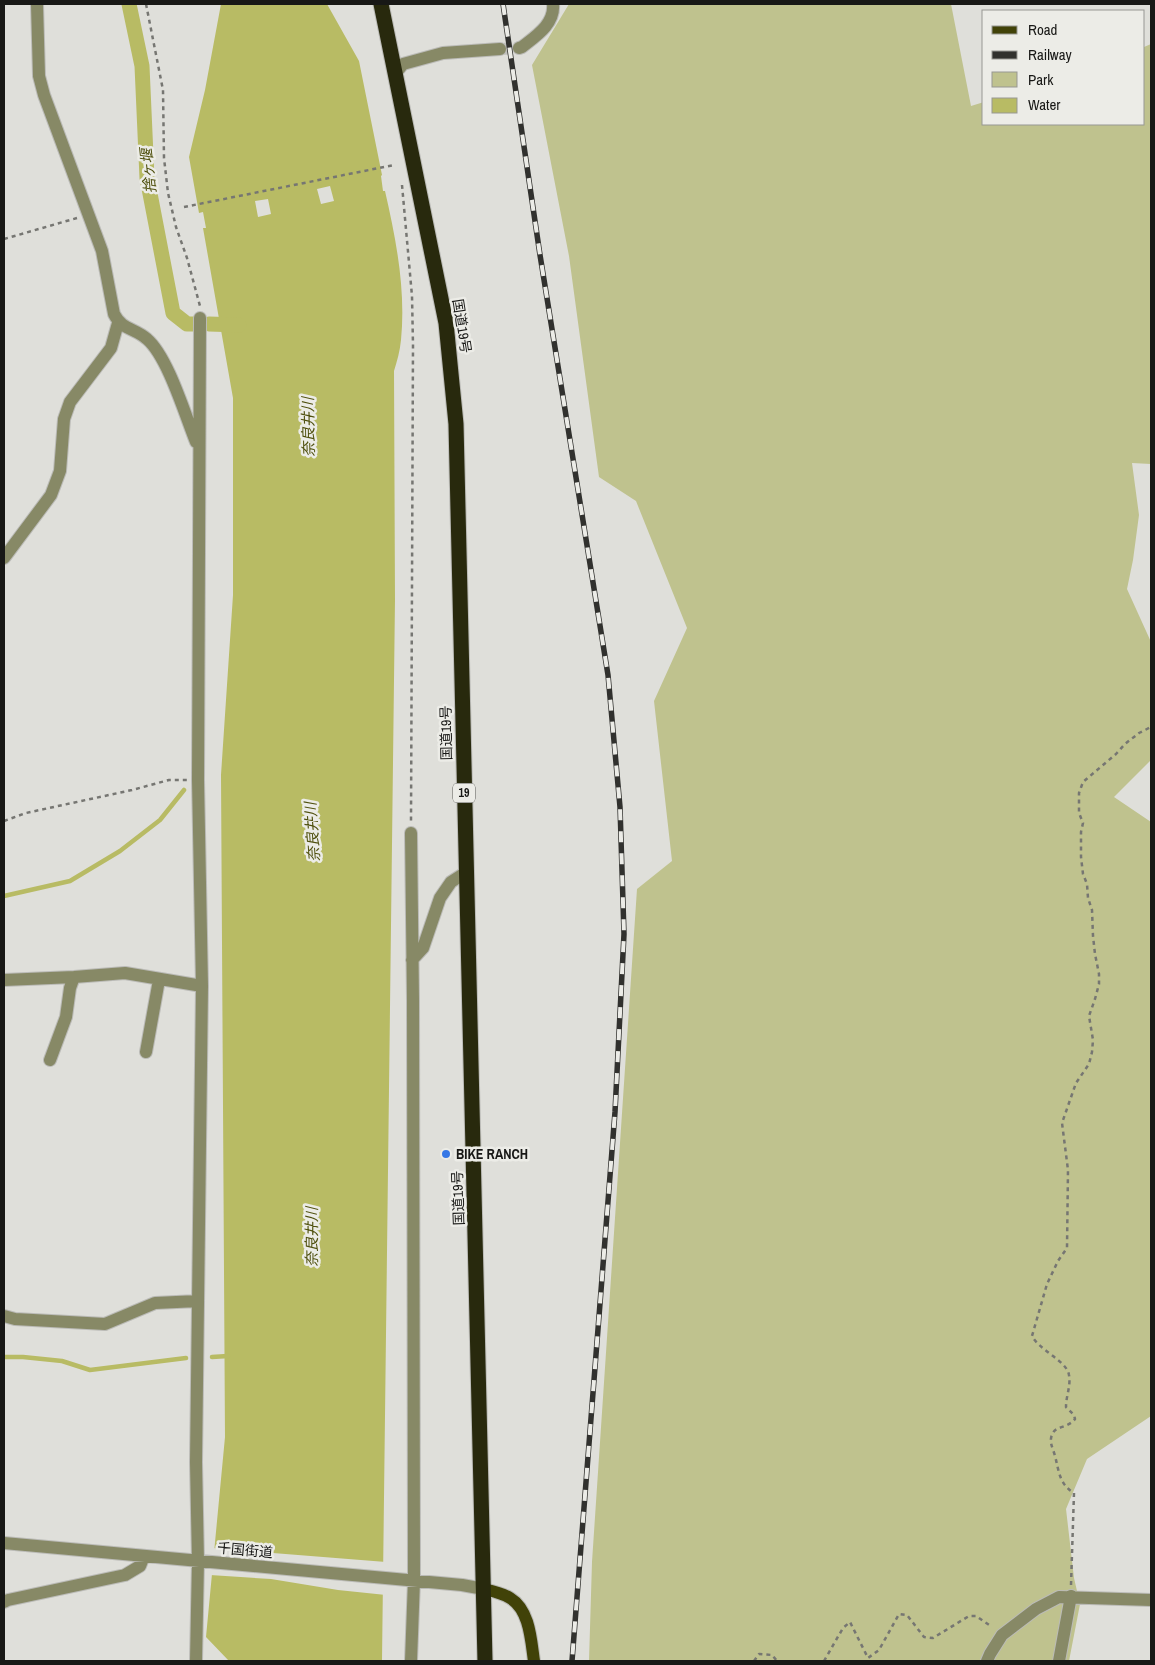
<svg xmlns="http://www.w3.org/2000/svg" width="1155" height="1665" font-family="'Archivo Narrow','Noto Sans JP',sans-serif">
  <rect width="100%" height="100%" fill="#dfdfda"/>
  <path fill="#bfc28e" d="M 569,4 L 951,4 L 971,106 L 984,102 L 984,124 L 1144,124 L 1144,47 L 1151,44 L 1151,464 L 1132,463 L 1139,515 L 1133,560 L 1127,589 L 1151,642 L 1151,760 L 1114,797 L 1151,822 L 1151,1416 L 1087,1459 L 1066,1509 L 1074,1578 L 1080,1604 L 1069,1661 L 589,1661 L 592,1562 L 637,889 L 672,861 L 654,701 L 687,628 L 636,501 L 599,477 L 569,256 L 532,65 Z"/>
  <path fill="#b8bb64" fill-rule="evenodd" d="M 221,4 L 327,4 L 359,61 L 382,175 L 381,176 L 383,191 L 385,191 C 396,239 406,290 401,340 C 400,351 397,361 394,371 L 395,599 L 382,1661 L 229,1661 L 206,1637 L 225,1437 L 221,775 L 233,595 L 233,398 L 203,228 L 206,228 L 203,212 L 199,213 L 189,157 L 205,90 ZM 330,186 L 334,201 L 321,204 L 317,189 ZM 268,199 L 271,214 L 258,217 L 255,201 Z"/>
  <path fill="#dfdfda" d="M 212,1548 L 386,1562 L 386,1595 L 338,1590 L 271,1579 L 210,1575 Z"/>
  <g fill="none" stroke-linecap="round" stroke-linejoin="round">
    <path stroke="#b8bb64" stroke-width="4.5" d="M 4,896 L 70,881 L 120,851 L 160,820 L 184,790
      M 4,1357 L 23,1357 L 62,1361 L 90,1370 L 186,1358
      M 212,1357 L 228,1356"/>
    <path stroke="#b8bb64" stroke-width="15" d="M 129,4 L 142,66 L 147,178 L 173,313 L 187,324 L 194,324
      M 209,324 L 239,325"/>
    <path stroke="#c1c1bd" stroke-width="12" stroke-dasharray="12 6" stroke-linecap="butt" d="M 500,49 L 519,48"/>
    <g stroke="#bbbbb7" stroke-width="14">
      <path id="minor" d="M 37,4 L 39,76 L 44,95 L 102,251 L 114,314 C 122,330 135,328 147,339 C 168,357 185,415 196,442
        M 519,48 L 522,47 C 536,36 555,24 553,4
        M 395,74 L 403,64 L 443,53 L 500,49
        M 4,558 L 51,495 L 60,471 L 64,419 L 70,402 L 111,348 L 118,323
        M 411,833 L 413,1001 L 414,1580 L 411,1661
        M 412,960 L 423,948 L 440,898 L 451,882 L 465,873
        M 4,980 L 74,977 L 125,973 L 202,986
        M 146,1052 L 159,980
        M 50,1060 L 66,1017 L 70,988 L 74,977
        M 4,1316 L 15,1319 L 105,1324 L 155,1303 L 198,1301
        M 4,1543 L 462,1585 L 484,1589
        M 4,1602 L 8,1600 L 125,1575 L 140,1566 L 144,1556
        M 196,1661 L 198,1561 L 196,1462 L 202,986 L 198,780 L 200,318
        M 987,1661 L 990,1654 L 1002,1635 L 1036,1609 L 1059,1597 L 1151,1600
        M 1059,1661 L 1071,1596"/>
    </g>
    <g stroke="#bbbbb7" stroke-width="14">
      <path id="major" d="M 484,1589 C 492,1591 502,1593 510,1598 C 530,1610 531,1641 534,1661"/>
    </g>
    <g stroke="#bbbbb7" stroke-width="17">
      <path id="highway" d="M 381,4 L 446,323 L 456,424 L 485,1661"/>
    </g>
    <path stroke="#767672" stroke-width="2.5" stroke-dasharray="4 4" stroke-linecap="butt" d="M 146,4 L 163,90 L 164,158 L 168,193 L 176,227 L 187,258 L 200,306
      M 402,185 L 412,296 L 413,345 L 411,821
      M 184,207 L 394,165
      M 4,239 L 77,218
      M 4,821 L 26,813 L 132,790 L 169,780 L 187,780
      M 1071,1585 L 1074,1493 C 1059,1484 1059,1471 1055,1456 C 1053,1448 1048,1441 1053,1433 C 1056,1426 1068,1428 1075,1419 L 1074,1415 L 1066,1407 C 1066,1396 1071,1386 1069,1375 C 1067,1361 1040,1351 1032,1336 L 1047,1284 L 1058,1261 L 1067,1248 L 1068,1170 L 1062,1123 L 1076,1083 L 1089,1064 L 1092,1052 L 1093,1040 L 1089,1016 L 1095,999 L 1099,984 L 1099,974 L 1095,954 L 1093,936 L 1092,910 L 1088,898 L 1087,884 L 1083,874 L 1081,857 L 1081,832 L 1083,823 L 1079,813 L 1079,793 L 1083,782 L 1116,754 L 1125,744 L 1139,733 L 1151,727
      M 754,1661 L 759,1654 L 772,1655 L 777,1661
      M 824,1661 L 843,1628 L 850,1622 L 868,1658 L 879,1650 L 899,1614 L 907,1615 L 924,1637 L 933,1638 L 969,1616 L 976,1616 L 992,1627"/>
    <use href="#minor" stroke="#878966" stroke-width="12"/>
    <use href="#major" stroke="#414208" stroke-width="12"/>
    <use href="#highway" stroke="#28290d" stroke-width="15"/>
    <g stroke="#31312e" stroke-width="5.5">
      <path id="rail" d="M 503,4 L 540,255 L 608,675 L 620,807 L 624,934 L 615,1112 L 572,1661"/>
    </g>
    <use href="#rail" stroke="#ecece7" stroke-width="4" stroke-dasharray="11" stroke-linecap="butt"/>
  </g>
  <circle fill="#3778e6" stroke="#ecece7" stroke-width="2" cx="446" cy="1154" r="5"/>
  <g text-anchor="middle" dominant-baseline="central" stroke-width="5" stroke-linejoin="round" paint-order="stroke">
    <rect fill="#ecece7" stroke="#585855" stroke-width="1" x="453" y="783.5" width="22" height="19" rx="4"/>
    <g font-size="12" font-weight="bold" fill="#181816">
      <text x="464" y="793">19</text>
    </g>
    <g font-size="14" fill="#181816" stroke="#ecece7">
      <text transform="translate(462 326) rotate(81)">国道19号</text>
      <text transform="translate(446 733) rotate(-91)">国道19号</text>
      <text transform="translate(458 1198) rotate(-92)">国道19号</text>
      <text transform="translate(245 1550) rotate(5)">千国街道</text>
    </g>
    <g font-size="14" font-weight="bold" fill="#181816" stroke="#ecece7" text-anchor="start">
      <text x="456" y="1154">BIKE RANCH</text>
    </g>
    <g font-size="15" font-style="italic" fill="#4f500e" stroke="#ecece7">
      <text transform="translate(148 171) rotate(-96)">捨ヶ堰</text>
      <text transform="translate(308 427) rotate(-91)">奈良井川</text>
      <text transform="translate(312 832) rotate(-94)">奈良井川</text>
      <text transform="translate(311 1237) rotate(-90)">奈良井川</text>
    </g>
  </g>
  <rect width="1155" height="1665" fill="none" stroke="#181816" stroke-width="10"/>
  <rect x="982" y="10" width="162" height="115" fill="#ecece7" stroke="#979793"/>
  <rect x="992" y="26" width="25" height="8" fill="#414208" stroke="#979793"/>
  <text x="1028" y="35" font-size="15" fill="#181816">Road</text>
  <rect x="992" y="51" width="25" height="8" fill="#31312e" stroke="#979793"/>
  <text x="1028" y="60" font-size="15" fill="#181816">Railway</text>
  <rect x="992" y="72" width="25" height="15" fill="#bfc28e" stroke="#979793"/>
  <text x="1028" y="85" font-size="15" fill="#181816">Park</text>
  <rect x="992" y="98" width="25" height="15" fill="#b8bb64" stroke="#979793"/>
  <text x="1028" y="110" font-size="15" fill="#181816">Water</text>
</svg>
